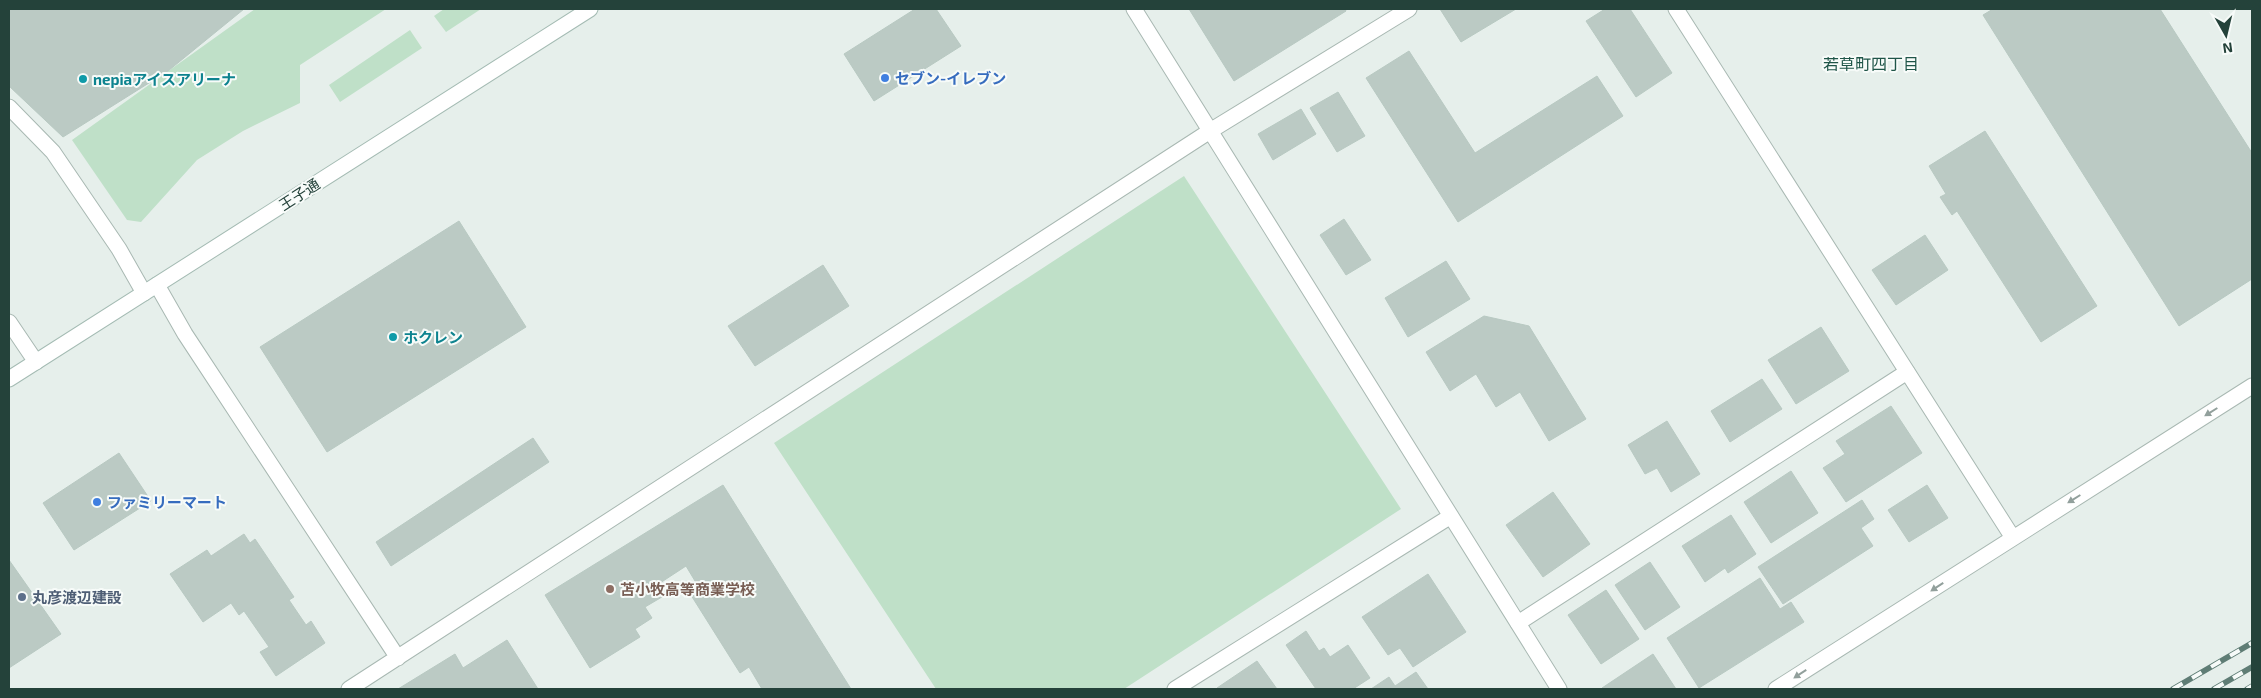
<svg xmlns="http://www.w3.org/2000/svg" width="2261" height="698" font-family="'Exo 2','Noto Sans JP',sans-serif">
  <rect width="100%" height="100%" fill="#e6efeb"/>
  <path fill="#bfe0c8" d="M 255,9 L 386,9 L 300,65 L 300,103 L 243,131 L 197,160 L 141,222 L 127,220 L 72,140 Z
    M 444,9 L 481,9 L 446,32 L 434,16 Z
    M 410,30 L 422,48 L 340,102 L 329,85 Z
    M 1184,176 L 1401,509 L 1124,689 L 936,689 L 774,443 Z"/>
  <path fill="#bbcac4" stroke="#b8c9c2" d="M 9,9 L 244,9 L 168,71 L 63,137 L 9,86 Z
    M 915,9 L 936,9 L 961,46 L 874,101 L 844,54 Z
    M 1189,9 L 1345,9 L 1346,11 L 1234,81 Z
    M 1440,9 L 1516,9 L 1461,42 Z
    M 1605,9 L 1630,9 L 1672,73 L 1636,97 L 1586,21 Z
    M 1993,9 L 2160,9 L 2252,153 L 2252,279 L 2179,326 L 1983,15 Z
    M 1409,51 L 1475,153 L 1597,76 L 1623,116 L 1458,222 L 1366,78 Z
    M 1338,92 L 1365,136 L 1337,152 L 1310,108 Z
    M 1301,109 L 1316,134 L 1273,160 L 1258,134 Z
    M 1985,131 L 2097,306 L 2041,342 L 1957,211 L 1952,215 L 1940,197 L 1946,194 L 1929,166 Z
    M 1344,219 L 1371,260 L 1346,275 L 1320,235 Z
    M 459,221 L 526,327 L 327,452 L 260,347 Z
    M 1925,235 L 1948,270 L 1896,305 L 1872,270 Z
    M 1446,261 L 1470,299 L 1408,337 L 1385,298 Z
    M 823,265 L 849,306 L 755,366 L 728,326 Z
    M 1484,316 L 1529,326 L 1586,419 L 1549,441 L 1520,392 L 1496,407 L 1476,374 L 1450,391 L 1426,352 Z
    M 1821,327 L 1849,371 L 1796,404 L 1768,360 Z
    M 1762,379 L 1782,409 L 1730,442 L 1711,411 Z
    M 1891,406 L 1922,453 L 1846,502 L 1823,468 L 1845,454 L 1836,441 Z
    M 1667,421 L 1700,474 L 1671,492 L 1657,468 L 1645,474 L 1628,445 Z
    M 533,438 L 549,462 L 391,566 L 376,542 Z
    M 119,453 L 151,501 L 74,550 L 43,503 Z
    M 1791,471 L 1818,513 L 1771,543 L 1744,502 Z
    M 723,485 L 851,689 L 762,689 L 749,667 L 740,673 L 689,592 L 698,586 L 686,566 L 660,583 L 667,594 L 645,607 L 652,618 L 635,629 L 640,637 L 590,668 L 545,595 Z
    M 1927,485 L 1948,518 L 1909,542 L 1888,510 Z
    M 1553,492 L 1590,544 L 1543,577 L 1506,525 Z
    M 1862,500 L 1874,519 L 1861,528 L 1873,546 L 1783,604 L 1758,567 Z
    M 1731,515 L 1756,554 L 1728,573 L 1725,568 L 1705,582 L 1682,546 Z
    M 244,534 L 250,543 L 255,539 L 294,597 L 289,600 L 306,625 L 311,621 L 325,643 L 276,676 L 260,652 L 269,647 L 244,611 L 239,615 L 231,603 L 203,622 L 170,574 L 207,550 L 211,556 Z
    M 9,560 L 61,634 L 9,668 Z
    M 1650,562 L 1680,607 L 1645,630 L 1615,585 Z
    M 1428,574 L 1466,632 L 1413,667 L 1400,648 L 1388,655 L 1362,617 Z
    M 1760,578 L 1780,609 L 1791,602 L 1804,622 L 1699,688 L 1667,638 Z
    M 1606,590 L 1639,639 L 1601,664 L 1568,615 Z
    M 1306,631 L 1319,651 L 1324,648 L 1330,657 L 1348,645 L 1370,678 L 1353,689 L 1316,689 L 1286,645 Z
    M 507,640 L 538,689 L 398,689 L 455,654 L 463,668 Z
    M 1653,654 L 1676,689 L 1603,689 L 1602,688 Z
    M 1257,661 L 1277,689 L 1218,689 L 1217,688 Z
    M 1416,672 L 1428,689 L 1371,689 L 1389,677 L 1395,686 Z"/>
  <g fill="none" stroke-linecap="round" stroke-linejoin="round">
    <g stroke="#a8b8b2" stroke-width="17">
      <path id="lane" d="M 9,107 L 53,152 L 119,249 L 144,293
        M 1518,623 L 1907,372"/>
    </g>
    <g stroke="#a8b8b2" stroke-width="17">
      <path id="street" d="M 1134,9 L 1559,689
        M 1676,9 L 2013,538
        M 157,285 L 185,334 L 398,658
        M 9,322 L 36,362
        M 349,689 L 1210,131 L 1409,9
        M 1175,689 L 1451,516
        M 1776,689 L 2252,386"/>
    </g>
    <g stroke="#a4bbb3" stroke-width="17">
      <path id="secondary" d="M 9,379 L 590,9"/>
    </g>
    <use href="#lane" stroke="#fff" stroke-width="15"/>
    <use href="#street" stroke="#fff" stroke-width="15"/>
    <use href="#secondary" stroke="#fff" stroke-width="15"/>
    <g stroke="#5f7d75" stroke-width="5.5">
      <path id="rail" d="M 2173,689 L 2252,643
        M 2214,689 L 2252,667
        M 2247,689 L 2252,686"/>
    </g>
    <use href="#rail" stroke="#f7fbf9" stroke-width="4" stroke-dasharray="11" stroke-linecap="butt"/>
  </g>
  <defs><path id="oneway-solid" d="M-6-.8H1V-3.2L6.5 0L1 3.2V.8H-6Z" transform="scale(1.25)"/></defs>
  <g fill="#92a09c">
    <use href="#oneway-solid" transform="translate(2211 412) rotate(148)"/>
    <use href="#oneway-solid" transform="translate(2074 499) rotate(148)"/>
    <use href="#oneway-solid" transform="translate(1937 587) rotate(147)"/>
    <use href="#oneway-solid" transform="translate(1800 674) rotate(147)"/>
  </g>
  <g fill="#3f7fe0" stroke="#f7fbf9" stroke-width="2">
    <circle cx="885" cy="78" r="5"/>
    <circle cx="97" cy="502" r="5"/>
  </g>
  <g fill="#0f9aa8" stroke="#f7fbf9" stroke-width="2">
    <circle cx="83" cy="79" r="5"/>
    <circle cx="393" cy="337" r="5"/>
  </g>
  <circle fill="#8d6e63" stroke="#f7fbf9" stroke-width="2" cx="610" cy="589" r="5"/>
  <circle fill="#5c6f8a" stroke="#f7fbf9" stroke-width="2" cx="22" cy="597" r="5"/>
  <g text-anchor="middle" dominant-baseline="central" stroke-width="4" stroke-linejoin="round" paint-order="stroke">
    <g font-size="15" font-weight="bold" fill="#366cbe" stroke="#f7fbf9" text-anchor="start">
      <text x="895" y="78">セブン-イレブン</text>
      <text x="107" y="502">ファミリーマート</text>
    </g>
    <g font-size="15" font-weight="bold" fill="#0d838f" stroke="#f7fbf9" text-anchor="start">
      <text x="93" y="79">nepiaアイスアリーナ</text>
      <text x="403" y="337">ホクレン</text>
    </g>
    <g font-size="15" fill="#24423a" stroke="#f7fbf9">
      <text transform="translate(299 194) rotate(-33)">王子通</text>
    </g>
    <g font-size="15" font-weight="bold" fill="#785e54" stroke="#f7fbf9" text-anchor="start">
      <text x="620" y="589">苫小牧高等商業学校</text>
    </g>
    <g font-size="15" font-weight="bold" fill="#4e5e75" stroke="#f7fbf9" text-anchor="start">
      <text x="32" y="597">丸彦渡辺建設</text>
    </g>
    <g font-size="16" fill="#1f5548" stroke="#f7fbf9">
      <text x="1871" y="63">若草町四丁目</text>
    </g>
  </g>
  <rect width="2261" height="698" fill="none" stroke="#24423a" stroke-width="20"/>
  <g transform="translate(2226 35) rotate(172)" stroke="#f7fbf9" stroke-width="4" paint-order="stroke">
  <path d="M0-4L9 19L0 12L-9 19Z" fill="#24423a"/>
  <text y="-8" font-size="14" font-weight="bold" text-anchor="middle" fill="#24423a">N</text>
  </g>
</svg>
